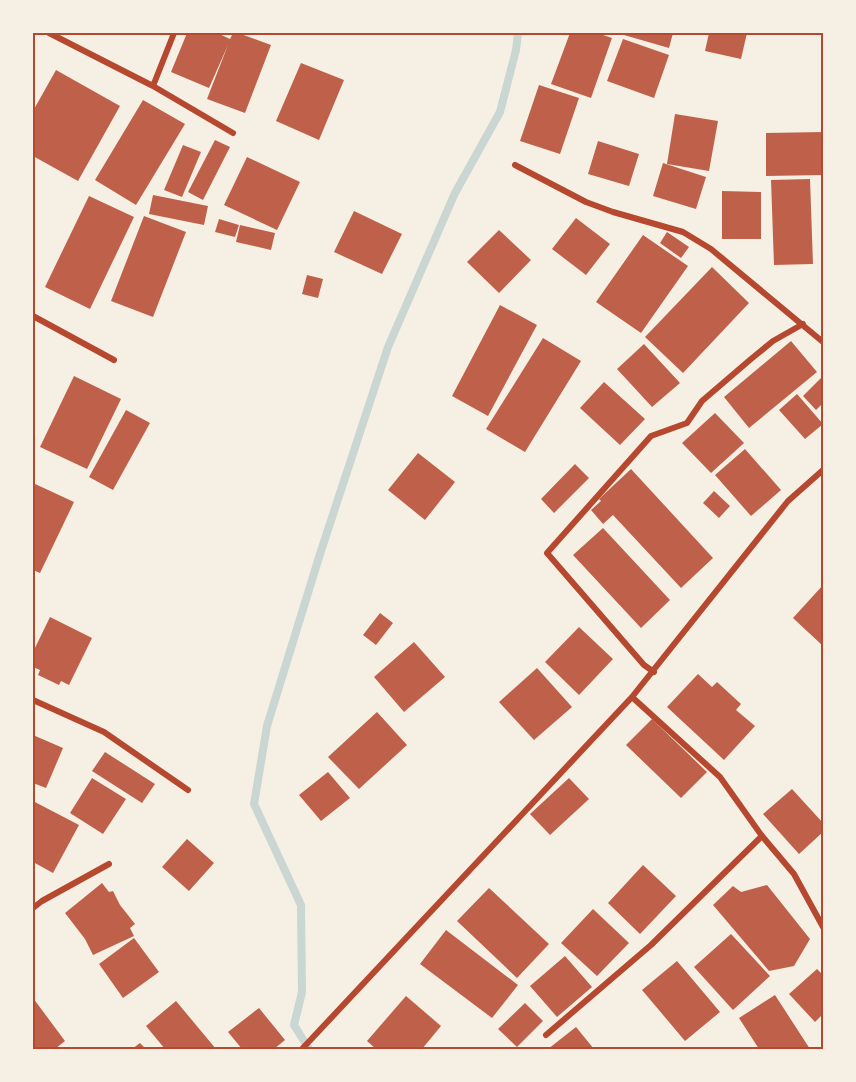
<svg xmlns="http://www.w3.org/2000/svg" width="856" height="1082" font-family="Poppins,sans-serif">
  <rect width="100%" height="100%" fill="#f6efe4"/>
  <g fill="none" stroke-linecap="round" stroke-linejoin="round">
    <path stroke="#c9d6d2" stroke-width="8" d="M 309,1049 L 294,1025 L 302,992 L 301,905 L 254,804 L 267,726 L 320,554 L 388,347 L 455,193 L 500,112 L 516,50 L 518,33"/>
  </g>
  <path fill="#bf614a" d="M 187,33 L 217,33 L 230,39 L 233,33 L 238,33 L 271,45 L 245,113 L 207,99 L 228,45 L 209,88 L 171,72 Z
    M 570,33 L 597,33 L 612,38 L 591,98 L 551,84 Z
    M 617,33 L 673,33 L 669,48 Z
    M 709,33 L 747,33 L 741,59 L 705,51 Z
    M 623,39 L 669,55 L 654,98 L 607,81 Z
    M 301,63 L 344,80 L 319,140 L 276,121 Z
    M 56,70 L 120,106 L 78,181 L 33,156 L 33,111 Z
    M 539,85 L 579,98 L 560,154 L 520,141 Z
    M 143,100 L 185,124 L 136,205 L 95,180 Z
    M 675,114 L 718,121 L 709,171 L 667,164 Z
    M 823,132 L 823,175 L 766,176 L 766,133 Z
    M 215,140 L 230,147 L 203,200 L 188,192 Z
    M 598,141 L 639,154 L 629,186 L 588,174 Z
    M 183,145 L 201,152 L 182,197 L 164,190 Z
    M 247,157 L 300,182 L 277,230 L 224,205 Z
    M 663,163 L 706,177 L 696,209 L 653,196 Z
    M 810,179 L 813,264 L 774,265 L 771,180 Z
    M 722,191 L 761,192 L 761,239 L 722,239 Z
    M 153,195 L 208,206 L 204,225 L 149,214 Z
    M 89,196 L 134,217 L 90,309 L 45,287 Z
    M 354,211 L 402,234 L 382,274 L 334,252 Z
    M 144,216 L 186,232 L 153,317 L 111,301 Z
    M 576,218 L 610,244 L 586,275 L 552,249 Z
    M 219,219 L 239,225 L 235,237 L 215,232 Z
    M 240,225 L 275,233 L 271,250 L 236,242 Z
    M 499,230 L 531,260 L 499,293 L 467,262 Z
    M 667,232 L 689,247 L 681,258 L 660,243 Z
    M 643,235 L 688,266 L 641,333 L 596,302 Z
    M 712,267 L 749,303 L 683,373 L 645,337 Z
    M 307,275 L 323,279 L 318,298 L 302,294 Z
    M 500,305 L 537,325 L 488,416 L 452,396 Z
    M 543,338 L 581,361 L 525,452 L 486,429 Z
    M 791,341 L 817,372 L 749,428 L 724,397 Z
    M 644,344 L 680,383 L 652,407 L 617,369 Z
    M 74,376 L 121,399 L 87,469 L 40,447 Z
    M 822,377 L 823,403 L 816,410 L 803,396 Z
    M 604,382 L 645,419 L 620,445 L 580,408 Z
    M 797,394 L 823,424 L 805,439 L 779,410 Z
    M 126,410 L 150,423 L 113,490 L 89,477 Z
    M 715,413 L 744,443 L 711,473 L 682,443 Z
    M 745,449 L 781,490 L 751,516 L 715,475 Z
    M 418,453 L 455,482 L 425,520 L 388,490 Z
    M 575,464 L 589,478 L 554,513 L 541,499 Z
    M 631,469 L 713,558 L 681,588 L 613,515 L 603,524 L 591,510 L 601,501 L 599,499 Z
    M 33,483 L 74,502 L 40,573 L 33,570 Z
    M 714,491 L 730,506 L 719,518 L 703,503 Z
    M 603,528 L 670,600 L 641,628 L 573,555 Z
    M 823,585 L 823,646 L 793,618 Z
    M 380,613 L 393,623 L 376,645 L 363,635 Z
    M 50,617 L 92,638 L 69,685 L 61,681 L 59,685 L 38,675 L 40,670 L 33,667 L 33,652 Z
    M 579,627 L 613,659 L 579,695 L 545,662 Z
    M 414,642 L 445,677 L 404,712 L 374,677 Z
    M 537,668 L 572,707 L 534,740 L 499,702 Z
    M 698,674 L 712,687 L 717,682 L 741,704 L 736,710 L 755,726 L 724,760 L 667,707 Z
    M 377,712 L 407,745 L 359,789 L 328,757 Z
    M 652,719 L 707,772 L 681,798 L 626,745 Z
    M 33,735 L 63,748 L 46,788 L 33,783 Z
    M 105,752 L 155,784 L 142,803 L 92,771 Z
    M 328,772 L 350,798 L 321,821 L 299,795 Z
    M 92,778 L 126,799 L 103,834 L 70,813 Z
    M 569,778 L 589,799 L 550,835 L 530,814 Z
    M 792,789 L 823,823 L 823,832 L 799,854 L 763,814 Z
    M 33,801 L 79,825 L 53,873 L 33,862 Z
    M 187,839 L 214,863 L 189,891 L 162,867 Z
    M 643,865 L 676,896 L 640,934 L 608,903 Z
    M 102,883 L 109,892 L 113,891 L 120,905 L 135,924 L 130,928 L 134,936 L 93,955 L 85,939 L 65,913 Z
    M 767,885 L 810,939 L 794,966 L 769,971 L 713,905 L 733,886 L 741,892 Z
    M 489,888 L 549,944 L 517,978 L 457,921 Z
    M 593,909 L 629,943 L 597,976 L 561,943 Z
    M 446,930 L 518,985 L 492,1018 L 420,964 Z
    M 731,934 L 770,976 L 733,1010 L 694,967 Z
    M 134,938 L 159,972 L 123,998 L 99,964 Z
    M 565,956 L 592,987 L 557,1017 L 530,986 Z
    M 677,961 L 720,1012 L 685,1041 L 642,990 Z
    M 817,969 L 823,975 L 823,1014 L 815,1022 L 789,994 Z
    M 775,995 L 810,1049 L 759,1049 L 739,1018 Z
    M 406,996 L 441,1026 L 422,1049 L 376,1049 L 367,1041 Z
    M 33,998 L 65,1041 L 55,1049 L 33,1049 Z
    M 176,1001 L 216,1049 L 165,1049 L 146,1026 Z
    M 525,1003 L 543,1021 L 517,1047 L 498,1029 Z
    M 259,1008 L 285,1040 L 274,1049 L 242,1049 L 228,1032 Z
    M 576,1027 L 594,1049 L 548,1049 Z
    M 140,1043 L 146,1049 L 132,1049 Z"/>
  <g fill="none" stroke-linecap="round" stroke-linejoin="round">
    <path stroke="#b5482f" stroke-width="6" d="M 49,33 L 153,86 L 233,133
      M 153,86 L 174,33
      M 515,165 L 586,202 L 613,212 L 683,232 L 711,249 L 823,342
      M 33,316 L 114,360
      M 654,672 L 644,665 L 547,553 L 651,436 L 687,423 L 702,401 L 751,359 L 773,341 L 803,324
      M 632,697 L 720,777 L 762,836 L 794,874 L 823,927
      M 33,700 L 104,732 L 188,790
      M 33,908 L 42,901 L 109,864
      M 546,1035 L 651,945 L 762,836
      M 302,1049 L 632,697 L 788,501 L 823,470"/>
  </g>
  <rect width="856" height="1082" fill="none" stroke="#f6efe4" stroke-width="69"/>
  <rect x="34" y="34" width="788" height="1014" fill="none" stroke="#b5482f" stroke-width="2"/>
</svg>
